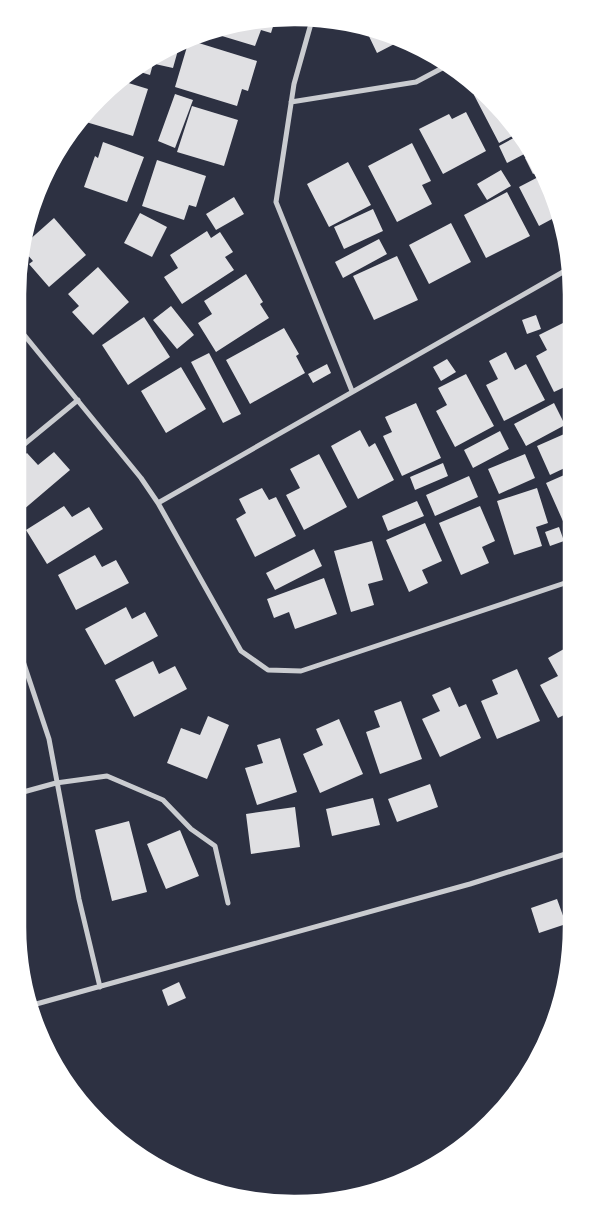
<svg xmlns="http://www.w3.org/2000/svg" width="589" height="1221" font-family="Quicksand,sans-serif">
  <rect width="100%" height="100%" fill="#2d3142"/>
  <path fill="#e0e0e3" d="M 275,20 L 271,33 L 261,30 L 255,46 L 212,33 Z
    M 366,30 L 401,38 L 404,39 L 377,53 Z
    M 189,40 L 257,61 L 248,91 L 242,89 L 237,106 L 175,87 Z
    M 180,43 L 173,68 L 155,64 L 157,58 Z
    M 154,60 L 150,75 L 137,71 Z
    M 122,81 L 148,89 L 133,136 L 86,122 L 89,111 L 98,98 Z
    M 481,91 L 515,125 L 520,132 L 499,143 L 474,95 Z
    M 175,94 L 193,100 L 175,148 L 158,141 Z
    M 192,106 L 238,120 L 224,166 L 177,152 Z
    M 466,112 L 486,151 L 443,174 L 419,129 L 449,114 L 452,119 Z
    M 521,134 L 530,151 L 507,163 L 499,146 Z
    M 103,142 L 144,157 L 127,202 L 84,187 L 95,156 L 98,158 Z
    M 412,143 L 431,181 L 422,185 L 432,204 L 397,222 L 368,166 Z
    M 532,155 L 541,170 L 533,174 L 525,158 Z
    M 157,160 L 206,176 L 196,207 L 189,205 L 184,220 L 142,206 Z
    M 348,162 L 371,205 L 329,227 L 307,184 Z
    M 501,170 L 511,186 L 487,200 L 477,184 Z
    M 544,174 L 551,188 L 561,225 L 556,227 L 552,219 L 539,226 L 519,187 Z
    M 507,192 L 530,236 L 486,258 L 464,215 Z
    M 234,197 L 244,214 L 216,230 L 206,214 Z
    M 373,209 L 383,231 L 344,249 L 334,227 Z
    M 140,213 L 167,227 L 152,257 L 124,243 Z
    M 54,218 L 86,255 L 49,287 L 29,264 L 33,261 L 25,252 L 27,242 Z
    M 451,223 L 471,262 L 429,284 L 409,245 Z
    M 207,231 L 211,238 L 220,232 L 233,252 L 225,257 L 234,270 L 182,304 L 164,277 L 178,268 L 170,255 Z
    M 379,239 L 387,254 L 343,278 L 335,262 Z
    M 397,256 L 418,300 L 374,320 L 353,276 Z
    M 98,267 L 129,302 L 93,335 L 72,312 L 79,306 L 68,294 Z
    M 246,274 L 263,302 L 260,304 L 269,318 L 216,352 L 198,323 L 212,314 L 204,301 Z
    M 171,306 L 194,335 L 177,349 L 153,320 Z
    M 536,315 L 541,329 L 527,334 L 522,320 Z
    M 144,317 L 170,357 L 128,385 L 102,345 Z
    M 571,319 L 571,384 L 554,392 L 536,356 L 547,350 L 539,335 Z
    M 284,328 L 299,354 L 296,356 L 305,373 L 250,404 L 226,360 Z
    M 506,352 L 515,370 L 526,364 L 545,400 L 504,421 L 486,385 L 498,379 L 489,361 Z
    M 209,353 L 241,414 L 223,423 L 191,362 Z
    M 447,359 L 456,372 L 441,381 L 433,367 Z
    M 327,364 L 331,373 L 313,383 L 308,374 Z
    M 181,367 L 206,409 L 166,433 L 141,391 Z
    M 466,374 L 494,426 L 455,447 L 436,411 L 447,405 L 438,388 Z
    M 416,403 L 441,458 L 402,476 L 383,436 L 392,432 L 385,417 Z
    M 554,403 L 565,425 L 526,446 L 514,424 Z
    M 360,430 L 369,447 L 375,443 L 394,480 L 358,499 L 331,446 Z
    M 500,431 L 509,449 L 473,468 L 464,450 Z
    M 571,431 L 571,465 L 550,475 L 537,446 Z
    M 54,452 L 70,470 L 16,516 L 16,462 L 27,453 L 38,465 Z
    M 319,454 L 347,507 L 304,530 L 286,495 L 300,488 L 290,469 Z
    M 525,454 L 535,478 L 499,494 L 488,469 Z
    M 443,463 L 448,476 L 415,490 L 410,477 Z
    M 571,472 L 571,537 L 570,537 L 546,483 Z
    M 469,476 L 478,497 L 435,516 L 426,495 Z
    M 262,488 L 269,500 L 276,497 L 296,536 L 255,557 L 236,519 L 246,513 L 239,499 Z
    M 537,488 L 548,523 L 536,527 L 542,546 L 514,555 L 497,501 Z
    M 417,501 L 424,516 L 388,531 L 382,516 Z
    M 64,506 L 72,517 L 89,507 L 103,529 L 47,564 L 26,530 Z
    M 480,506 L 495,541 L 482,547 L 489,563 L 461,575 L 439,523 Z
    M 425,523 L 442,561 L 422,570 L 428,583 L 409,592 L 386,540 Z
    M 559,527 L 564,541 L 550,546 L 545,532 Z
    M 372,541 L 383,580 L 368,584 L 374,605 L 351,612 L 334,551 Z
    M 314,549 L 322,566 L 275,590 L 266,573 Z
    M 95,555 L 102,567 L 116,560 L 129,583 L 76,610 L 58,575 Z
    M 324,578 L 337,614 L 295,629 L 289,612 L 274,618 L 267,599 Z
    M 126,607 L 132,619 L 145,612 L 158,636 L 105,665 L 85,629 Z
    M 571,645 L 572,711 L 558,718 L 540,685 L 558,676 L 548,658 Z
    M 153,661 L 159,674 L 175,666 L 187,689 L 134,717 L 115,680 Z
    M 517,669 L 540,721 L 497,739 L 481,701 L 498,694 L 492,680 Z
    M 450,687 L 459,707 L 466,704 L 481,738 L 440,757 L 422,719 L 440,711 L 432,695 Z
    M 401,701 L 422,759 L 380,774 L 366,732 L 380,727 L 374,711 Z
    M 208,716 L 229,725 L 207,779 L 167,763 L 181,728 L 200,735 Z
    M 339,719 L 363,774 L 320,793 L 303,754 L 323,745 L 316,729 Z
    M 280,738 L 297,792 L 257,805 L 245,768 L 263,763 L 257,745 Z
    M 430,784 L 438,807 L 397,822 L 388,799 Z
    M 373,798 L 380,825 L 332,836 L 326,809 Z
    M 295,807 L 300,847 L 251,854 L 246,814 Z
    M 129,821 L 147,892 L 112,901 L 95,830 Z
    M 180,830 L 199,876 L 166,889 L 147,844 Z
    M 557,899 L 566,924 L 539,933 L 531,908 Z
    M 179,982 L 186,998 L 168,1006 L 162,990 Z"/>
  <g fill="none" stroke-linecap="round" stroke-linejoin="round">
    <path stroke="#caccd0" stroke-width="5" d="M 312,20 L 294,84 L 276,202 L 352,391
      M 291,102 L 416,82 L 448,65
      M 16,325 L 141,478 L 158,503 L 241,651 L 268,670 L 301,671 L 571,581
      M 16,451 L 78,400
      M 158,503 L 570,268
      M 16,640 L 49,739 L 79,899 L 100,987
      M 16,794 L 56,783 L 107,776 L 163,800 L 191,829 L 215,846 L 228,903
      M 29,1006 L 470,884 L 572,852"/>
  </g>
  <path d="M0 0H589V1221H0ZM294 25H295A269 269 0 0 1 564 294V927A269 269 0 0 1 295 1196H294A269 269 0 0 1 25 927V294A269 269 0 0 1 294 25Z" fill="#fff" fill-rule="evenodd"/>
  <path fill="none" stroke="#fff" stroke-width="2.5" d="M294 25H295A269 269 0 0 1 564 294V927A269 269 0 0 1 295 1196H294A269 269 0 0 1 25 927V294A269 269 0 0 1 294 25Z"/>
</svg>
